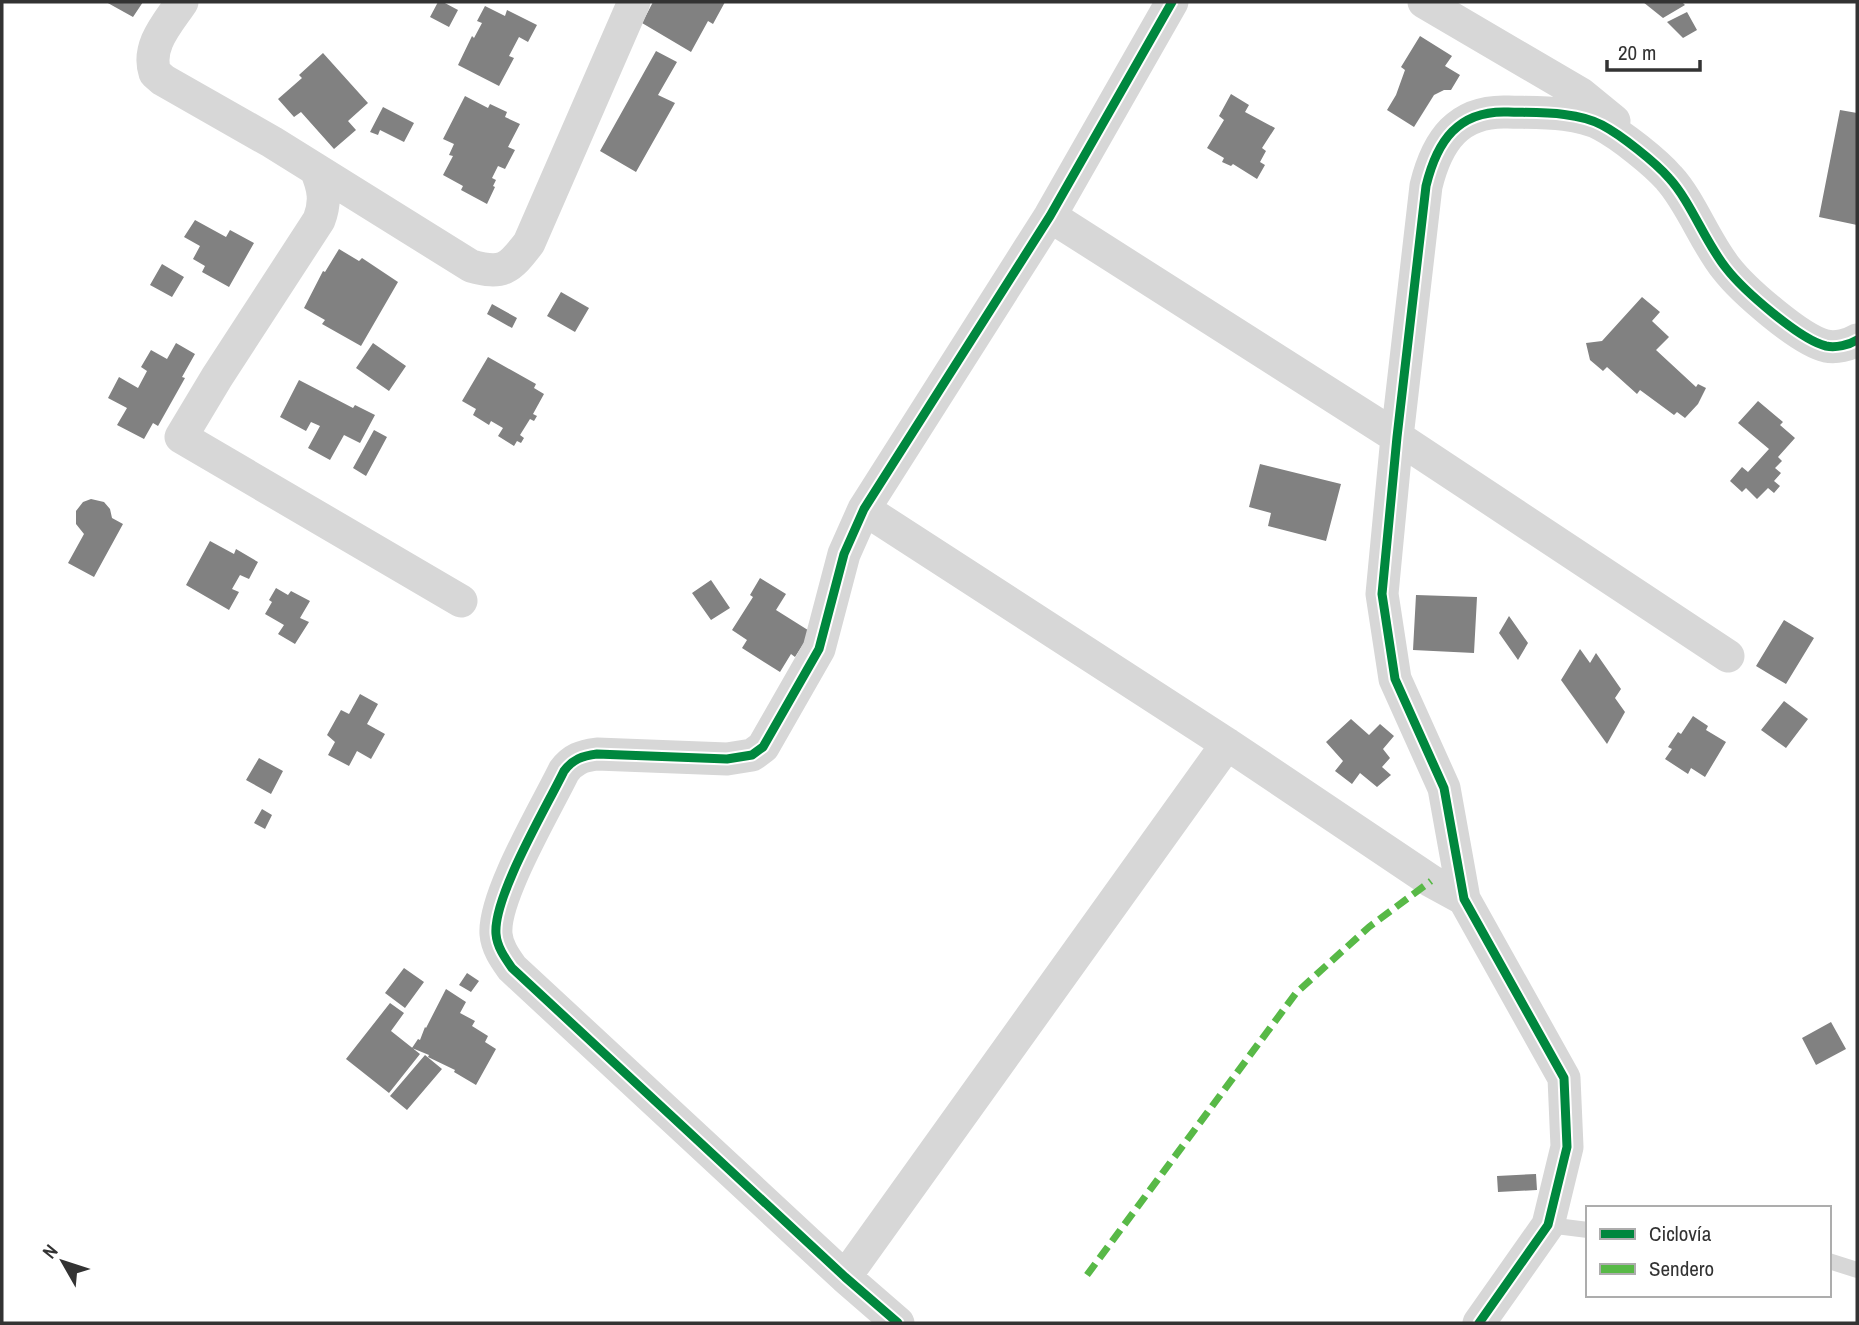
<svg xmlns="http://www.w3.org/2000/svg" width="1859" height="1325" font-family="'Archivo Narrow',sans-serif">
  <rect width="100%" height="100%" fill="#fff"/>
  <path fill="#818181" d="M 106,2 L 143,2 L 133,17 Z
    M 438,2 L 443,2 L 458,10 L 449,27 L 430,17 Z
    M 653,2 L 725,2 L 713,24 L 708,21 L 691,52 L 642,23 Z
    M 1643,2 L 1682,2 L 1685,5 L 1663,18 Z
    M 485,6 L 505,16 L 507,10 L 537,25 L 528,42 L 519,37 L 509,56 L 514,58 L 499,86 L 458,65 L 472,36 L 474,38 L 482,23 L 477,21 Z
    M 1687,12 L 1697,30 L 1683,38 L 1667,22 Z
    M 1420,36 L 1452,56 L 1445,66 L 1460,75 L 1451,90 L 1444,90 L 1434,95 L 1414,127 L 1387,110 L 1396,95 L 1405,70 L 1401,67 Z
    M 656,51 L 677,62 L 658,95 L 675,103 L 636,172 L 600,151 Z
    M 323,53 L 368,103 L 348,121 L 356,130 L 334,149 L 301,112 L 294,117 L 278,99 L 302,78 L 299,75 Z
    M 1231,94 L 1249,105 L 1245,112 L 1275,128 L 1262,148 L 1266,151 L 1260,162 L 1265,165 L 1257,179 L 1233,164 L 1231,166 L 1222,162 L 1224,158 L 1207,148 L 1224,120 L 1219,116 Z
    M 465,96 L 488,108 L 490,104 L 507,112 L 505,117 L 520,124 L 508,147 L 515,150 L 505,169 L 498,166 L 492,178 L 496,180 L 493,186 L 495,187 L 487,204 L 461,190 L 463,186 L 443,175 L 453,156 L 449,155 L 454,144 L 443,139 Z
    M 383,107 L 414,123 L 404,142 L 380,130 L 378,135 L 370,132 Z
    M 1840,110 L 1857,113 L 1857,225 L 1819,217 Z
    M 195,220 L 226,237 L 230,230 L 254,243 L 229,287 L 202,272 L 205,266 L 193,259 L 200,246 L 184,237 Z
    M 339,249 L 359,261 L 362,258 L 398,282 L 361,346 L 322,324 L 325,320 L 304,308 L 323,271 L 325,272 Z
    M 162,264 L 184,277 L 172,297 L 150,285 Z
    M 561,292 L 589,308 L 575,332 L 547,316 Z
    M 1642,297 L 1660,312 L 1652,321 L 1669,337 L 1656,350 L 1696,387 L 1698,384 L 1706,388 L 1698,404 L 1685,418 L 1677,412 L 1674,415 L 1640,390 L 1637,394 L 1607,367 L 1603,371 L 1590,360 L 1586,343 L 1602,341 Z
    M 492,304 L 517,318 L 512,328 L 487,314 Z
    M 176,343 L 195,354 L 182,377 L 185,378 L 158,426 L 153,423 L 144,439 L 117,425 L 127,408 L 108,398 L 119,377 L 138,388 L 147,371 L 141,367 L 151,350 L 167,359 Z
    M 373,343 L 406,366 L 389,391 L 356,368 Z
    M 488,357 L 536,384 L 534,388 L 544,394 L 533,414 L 537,416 L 534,421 L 530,419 L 520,435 L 524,438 L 521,443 L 517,441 L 514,446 L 498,436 L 503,428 L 491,421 L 489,425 L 473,415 L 476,409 L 462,401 Z
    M 299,380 L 353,408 L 355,405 L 375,415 L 360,443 L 344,435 L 330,460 L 308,448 L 320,426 L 311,422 L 306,431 L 280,417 Z
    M 1758,401 L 1783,422 L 1780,425 L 1795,438 L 1778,457 L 1782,461 L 1775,468 L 1781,473 L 1774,481 L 1780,486 L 1774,493 L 1768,488 L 1757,499 L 1746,488 L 1742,492 L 1730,481 L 1742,467 L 1748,472 L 1769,449 L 1738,423 Z
    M 374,430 L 387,437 L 366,476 L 353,468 Z
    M 1260,464 L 1341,484 L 1326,541 L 1268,526 L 1271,513 L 1249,507 Z
    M 91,499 L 104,502 L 110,509 L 112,518 L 123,524 L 94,577 L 68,563 L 84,534 L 76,524 L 76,511 L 83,502 Z
    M 210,541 L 234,554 L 236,549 L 258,562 L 249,579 L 240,575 L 232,589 L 239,592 L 229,610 L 186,585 Z
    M 760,578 L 786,594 L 776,610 L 811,632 L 795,657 L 791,654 L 780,672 L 742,648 L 747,640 L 732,630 L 753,597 L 750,595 Z
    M 711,580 L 730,608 L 711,620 L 692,593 Z
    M 276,588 L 288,595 L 291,591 L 310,601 L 300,618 L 309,622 L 295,644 L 278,634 L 284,625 L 265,614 L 272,602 L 269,600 Z
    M 1416,595 L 1477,597 L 1474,653 L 1413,650 Z
    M 1509,616 L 1528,643 L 1518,660 L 1499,633 Z
    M 1784,620 L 1814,638 L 1786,684 L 1756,666 Z
    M 1580,649 L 1590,663 L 1596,653 L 1621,689 L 1615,698 L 1625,712 L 1607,744 L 1561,680 Z
    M 360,694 L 378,704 L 367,724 L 385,734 L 371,759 L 357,751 L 349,766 L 328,755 L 335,742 L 327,735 L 341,710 L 349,714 Z
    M 1784,701 L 1808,719 L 1786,748 L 1761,730 Z
    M 1693,716 L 1708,726 L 1706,730 L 1726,742 L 1705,777 L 1691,768 L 1688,774 L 1665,759 L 1672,749 L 1668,747 L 1678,732 L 1681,734 Z
    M 1351,719 L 1369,735 L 1380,724 L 1394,736 L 1383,749 L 1390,758 L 1382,767 L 1391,775 L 1377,787 L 1360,773 L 1352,784 L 1335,771 L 1343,761 L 1326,742 Z
    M 259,758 L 283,771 L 271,794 L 246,780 Z
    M 262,809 L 272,815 L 265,829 L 254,823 Z
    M 404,968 L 424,982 L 405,1008 L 385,993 Z
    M 467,973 L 479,981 L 471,992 L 459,985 Z
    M 446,989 L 466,1002 L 460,1013 L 475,1021 L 472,1026 L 488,1036 L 485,1042 L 496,1049 L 476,1085 L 454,1072 L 455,1070 L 428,1057 L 429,1055 L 412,1048 L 418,1039 L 420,1040 L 425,1027 L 426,1028 Z
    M 390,1003 L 404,1013 L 391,1031 L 420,1054 L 389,1093 L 346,1059 Z
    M 1831,1022 L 1846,1049 L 1816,1065 L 1802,1038 Z
    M 425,1055 L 442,1069 L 407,1110 L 390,1096 Z
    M 1536,1174 L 1537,1190 L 1498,1192 L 1497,1176 Z"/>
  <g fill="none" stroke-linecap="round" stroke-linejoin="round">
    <path stroke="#d7d7d7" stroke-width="16" d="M 1548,1225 L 1588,1230
      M 1829,1261 L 1857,1270"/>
    <path stroke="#d7d7d7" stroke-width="33" d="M 182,2 C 168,23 146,46 155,73 L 163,80 L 272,142 L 471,266 C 503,275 509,269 529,243 L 634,2
      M 1424,2 L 1581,94 L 1614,121
      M 316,170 C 324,188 326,202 319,220 L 217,377 L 181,437 L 461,601
      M 1050,216 L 1397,437 L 1728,656
      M 864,509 L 1227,744 L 1431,881 L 1464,899
      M 845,1277 L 1227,744
      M 898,1323 L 845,1277 L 512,968 C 505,958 497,947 496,934 C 493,897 546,808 564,771 C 573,759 582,756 597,754 L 727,759 L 752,755 L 763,747 L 819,649 L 844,554 L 864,509 L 1050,216 L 1172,2
      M 1479,1323 L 1548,1225 L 1567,1147 L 1564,1078 L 1464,899 L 1444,788 L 1395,679 L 1382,594 L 1397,437 L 1426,186 C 1437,141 1458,110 1508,112 C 1537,113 1576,111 1602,125 C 1621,135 1655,162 1669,178 C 1691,202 1705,242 1726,268 C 1743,290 1800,340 1826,346 C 1836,348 1849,345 1857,340"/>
    <path stroke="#58b947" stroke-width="7" stroke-dasharray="14 7" stroke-linecap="butt" d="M 1087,1275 L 1296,993 L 1369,927 L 1431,881"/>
    <g stroke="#fff" stroke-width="13">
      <path id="cycleway" d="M 898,1323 L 845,1277 L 512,968 C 505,958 497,947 496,934 C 493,897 546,808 564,771 C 573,759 582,756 597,754 L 727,759 L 752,755 L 763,747 L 819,649 L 844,554 L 864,509 L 1050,216 L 1172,2
        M 1479,1323 L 1548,1225 L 1567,1147 L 1564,1078 L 1464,899 L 1444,788 L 1395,679 L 1382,594 L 1397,437 L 1426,186 C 1437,141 1458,110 1508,112 C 1537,113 1576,111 1602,125 C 1621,135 1655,162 1669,178 C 1691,202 1705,242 1726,268 C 1743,290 1800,340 1826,346 C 1836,348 1849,345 1857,340"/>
    </g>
    <use href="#cycleway" stroke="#00873e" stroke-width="9"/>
  </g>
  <rect width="1859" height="1325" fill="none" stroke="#333333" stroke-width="7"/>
  <rect x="1586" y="1206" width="245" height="91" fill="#ffffff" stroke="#adadad" stroke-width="2"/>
  <rect x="1600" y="1229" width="35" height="10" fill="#00873e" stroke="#adadad" stroke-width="2"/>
  <text x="1649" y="1241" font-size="21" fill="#333333">Ciclovía</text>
  <rect x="1600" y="1264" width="35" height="10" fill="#58b947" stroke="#adadad" stroke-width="2"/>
  <text x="1649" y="1276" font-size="21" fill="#333333">Sendero</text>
  <g transform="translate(63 1262) rotate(309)" stroke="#ffffff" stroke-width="5" paint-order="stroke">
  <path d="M0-5L12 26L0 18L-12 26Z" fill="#333333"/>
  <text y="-10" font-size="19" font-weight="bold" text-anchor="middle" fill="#333333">N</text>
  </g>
  <path d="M1607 60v10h93v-10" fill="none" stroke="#333333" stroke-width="3.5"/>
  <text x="1618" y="60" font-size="21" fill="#333333" stroke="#ffffff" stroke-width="5" paint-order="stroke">20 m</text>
</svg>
